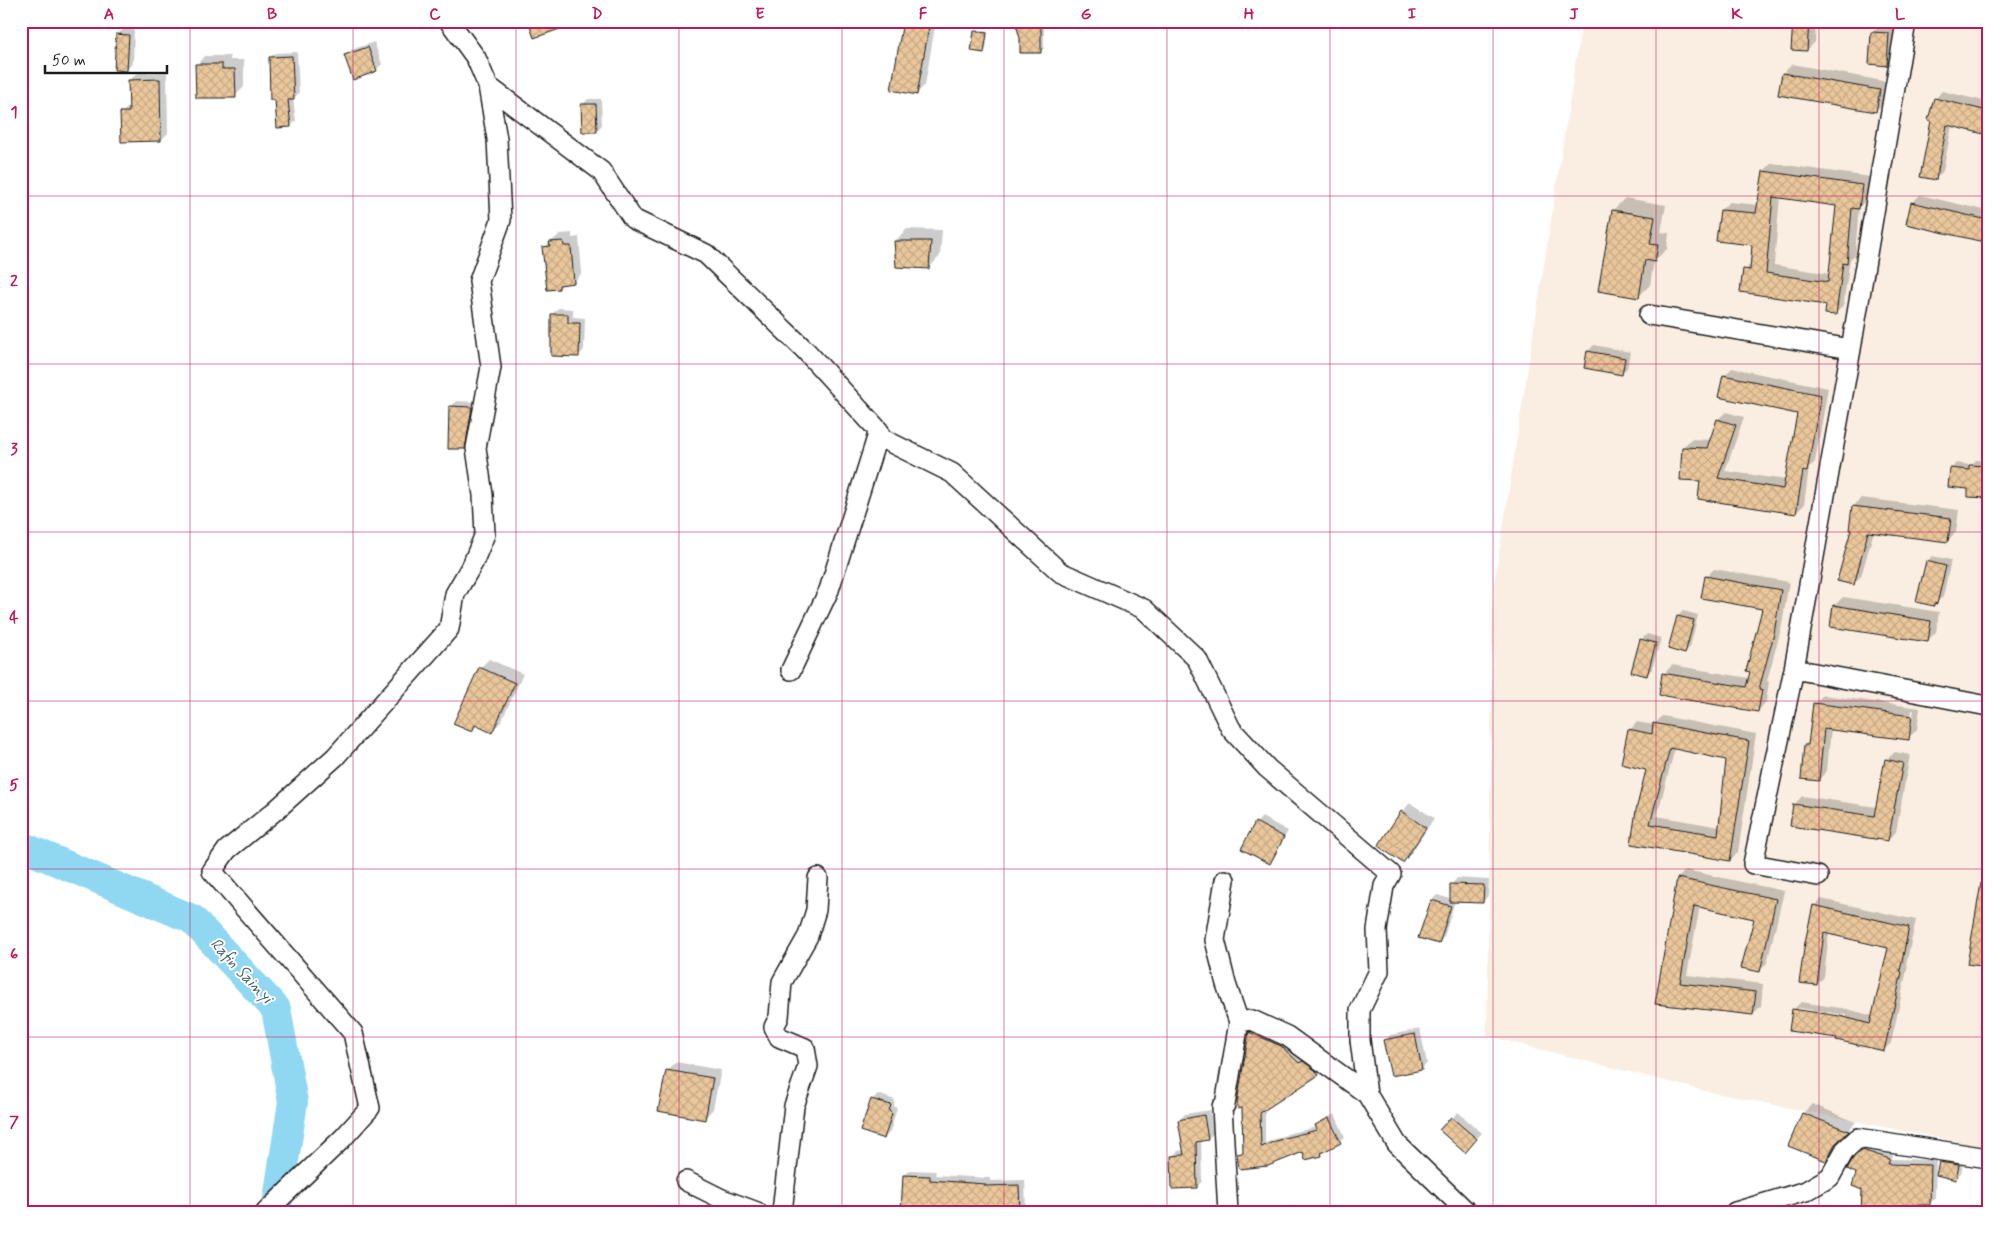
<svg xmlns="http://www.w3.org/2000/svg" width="2009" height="1233" font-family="Mynerve,sans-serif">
  <defs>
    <pattern id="building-cross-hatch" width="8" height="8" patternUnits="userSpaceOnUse" patternTransform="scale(1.25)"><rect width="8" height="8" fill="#eac79b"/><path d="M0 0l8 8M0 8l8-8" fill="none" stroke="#c8aa85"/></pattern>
  </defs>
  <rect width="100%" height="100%" fill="#fff"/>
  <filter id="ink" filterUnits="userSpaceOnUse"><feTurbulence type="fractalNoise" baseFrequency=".02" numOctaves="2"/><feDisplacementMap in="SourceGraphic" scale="10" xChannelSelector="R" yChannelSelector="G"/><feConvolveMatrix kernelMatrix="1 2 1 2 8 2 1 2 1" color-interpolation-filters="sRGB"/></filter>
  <g filter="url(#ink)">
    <path fill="#f9eee1" d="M 1582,21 L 1988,21 L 1988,1148 L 1705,1091 L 1487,1036 L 1493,592 Z"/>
    <path fill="#0003" fill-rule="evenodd" d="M 904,21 L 983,21 L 976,28 L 935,26 L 925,85 L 917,93 Z
      M 1006,21 L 1063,21 L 1059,27 L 1044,26 L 1044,48 L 1040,52 L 1021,38 L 1017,25 L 1005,24 Z
      M 1794,21 L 1816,21 L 1815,42 L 1807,50 Z
      M 1878,27 L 1894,27 L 1892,59 L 1887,64 L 1873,32 Z
      M 123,29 L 134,29 L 133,64 L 127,69 L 117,35 Z
      M 977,29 L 988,31 L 986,49 L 984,52 L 975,32 Z
      M 374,42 L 382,64 L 376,70 L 345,56 L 351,50 Z
      M 297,52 L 299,93 L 293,99 L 296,121 L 291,126 L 270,58 L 275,53 Z
      M 205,56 L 230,56 L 230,60 L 244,60 L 244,87 L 235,96 L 196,65 Z
      M 1792,64 L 1888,82 L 1885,102 L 1876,110 L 1783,73 Z
      M 167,72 L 168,133 L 161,140 L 122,113 L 130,105 L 129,81 L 137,73 Z
      M 1942,91 L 1988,102 L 1988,134 L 1952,125 L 1943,171 L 1935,179 L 1932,120 L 1935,99 Z
      M 588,99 L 601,99 L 602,125 L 597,130 L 582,105 Z
      M 1772,163 L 1870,177 L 1866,200 L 1859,207 L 1855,255 L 1850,259 L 1843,306 L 1835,314 L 1827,304 L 1745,270 L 1752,263 L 1754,244 L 1721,210 L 1729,202 L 1759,205 L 1764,171 ZM 1780,196 L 1837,204 L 1830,274 L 1774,265 Z
      M 1920,195 L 1988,211 L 1988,241 L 1912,203 Z
      M 1625,198 L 1666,205 L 1661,232 L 1669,233 L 1667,249 L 1654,261 L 1650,285 L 1638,297 L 1613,210 Z
      M 907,229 L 942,230 L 940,256 L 929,268 L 895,241 Z
      M 572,233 L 572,238 L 579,237 L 582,273 L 574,282 L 564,283 L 559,288 L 544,248 L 560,234 Z
      M 558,308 L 573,309 L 573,317 L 585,318 L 584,350 L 579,355 L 553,314 Z
      M 1594,345 L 1630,352 L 1627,368 L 1621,374 L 1585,367 L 1588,351 Z
      M 1732,368 L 1828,388 L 1815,462 L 1809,468 L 1804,505 L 1796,513 L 1702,480 L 1683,447 L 1691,439 L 1711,440 L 1718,419 L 1726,412 L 1744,417 L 1725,471 L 1786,480 L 1799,413 L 1724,376 Z
      M 456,401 L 477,402 L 470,442 L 464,448 L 450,407 Z
      M 1976,460 L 1988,461 L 1988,497 L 1969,488 L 1951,469 L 1956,463 L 1971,465 Z
      M 1861,498 L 1959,510 L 1956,532 L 1948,540 L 1874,531 L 1861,576 L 1853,584 L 1853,507 Z
      M 1932,556 L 1951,560 L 1943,597 L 1933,605 L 1927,562 Z
      M 1714,569 L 1789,582 L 1782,625 L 1767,681 L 1769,682 L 1766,702 L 1758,711 L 1664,674 L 1672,665 L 1749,678 L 1764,608 L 1706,577 Z
      M 1843,597 L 1939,612 L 1936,632 L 1927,641 L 1834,606 Z
      M 1683,611 L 1698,615 L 1690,647 L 1684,653 L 1678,616 Z
      M 1647,634 L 1661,638 L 1652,669 L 1646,675 L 1641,640 Z
      M 489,659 L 523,674 L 501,722 L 492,731 L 477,725 L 472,731 L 480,668 Z
      M 1823,695 L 1920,708 L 1917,730 L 1908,738 L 1831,728 L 1827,771 L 1818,780 L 1805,745 L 1809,741 L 1814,704 ZM 1912,710 L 1914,710 L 1911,731 L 1909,731 Z
      M 1662,716 L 1756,734 L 1738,852 L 1730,860 L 1632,843 L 1648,769 L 1630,730 L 1637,722 L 1654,725 ZM 1675,748 L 1727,759 L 1720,827 L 1657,816 Z
      M 1895,752 L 1910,755 L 1896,832 L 1888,840 L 1794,805 L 1802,796 L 1877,807 L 1886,760 Z
      M 1410,803 L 1434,818 L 1412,852 L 1403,861 L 1402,812 Z
      M 1262,817 L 1288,831 L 1275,856 L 1270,862 L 1256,823 Z
      M 1686,870 L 1784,891 L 1767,963 L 1759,971 L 1756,918 L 1700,906 L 1687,975 L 1763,984 L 1761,1006 L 1753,1014 L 1657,1003 L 1678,878 Z
      M 1457,878 L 1489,880 L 1488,896 L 1483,902 L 1455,901 L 1444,937 L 1438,943 L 1432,900 L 1437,895 L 1451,899 L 1452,884 Z
      M 1821,899 L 1916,920 L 1906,964 L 1908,965 L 1891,1043 L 1884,1050 L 1838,1037 L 1794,1009 L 1801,1002 L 1847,1009 L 1873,1016 L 1890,947 L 1829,933 L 1824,977 L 1817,984 L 1814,906 ZM 1798,1008 L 1846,1015 L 1846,1018 L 1798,1011 Z
      M 1255,1027 L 1323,1069 L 1318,1074 L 1265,1108 L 1265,1143 L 1290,1133 L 1317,1127 L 1317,1126 L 1322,1120 L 1335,1114 L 1345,1137 L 1321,1155 L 1304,1150 L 1239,1154 L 1244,1149 L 1250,1032 Z
      M 1420,1029 L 1427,1063 L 1422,1069 L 1385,1041 L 1390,1035 Z
      M 676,1062 L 721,1070 L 713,1109 L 705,1118 L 667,1071 Z
      M 878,1094 L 895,1100 L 894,1106 L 897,1108 L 890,1132 L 884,1138 L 872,1100 Z
      M 1812,1104 L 1856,1122 L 1844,1135 L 1835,1151 L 1826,1160 L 1790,1145 L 1803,1113 Z
      M 1210,1110 L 1213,1133 L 1208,1139 L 1201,1140 L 1202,1181 L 1197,1187 L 1172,1156 L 1178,1151 L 1184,1150 L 1179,1120 L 1185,1114 Z
      M 1458,1112 L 1482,1133 L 1470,1146 L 1441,1130 Z
      M 1868,1145 L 1894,1153 L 1892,1159 L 1936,1160 L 1935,1198 L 1930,1204 L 1907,1204 L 1907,1208 L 1903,1212 L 1863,1212 L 1864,1189 L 1855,1158 Z
      M 1946,1157 L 1964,1160 L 1961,1173 L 1955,1178 L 1941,1163 Z
      M 910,1170 L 936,1171 L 935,1175 L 990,1178 L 990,1181 L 1025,1180 L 1026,1212 L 968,1212 L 968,1209 L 934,1207 L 933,1212 L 902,1212 L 904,1175 Z
      M 1296,1206 L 1297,1212 L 1252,1212 L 1255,1209 Z
      M 1076,1210 L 1090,1212 L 1074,1212 Z"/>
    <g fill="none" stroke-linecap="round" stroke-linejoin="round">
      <path stroke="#90d7f2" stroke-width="30" d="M 21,846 L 192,919 L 276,1009 L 293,1102 L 276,1212"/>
    </g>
    <path fill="url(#building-cross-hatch)" stroke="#1c1c1c" fill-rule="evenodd" d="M 528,21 L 577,21 L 577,23 L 534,38 Z
      M 903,21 L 930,21 L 917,95 L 891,90 Z
      M 1015,21 L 1039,21 L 1041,28 L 1041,53 L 1020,53 L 1020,38 Z
      M 1793,21 L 1809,21 L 1807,51 L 1791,50 Z
      M 974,31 L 987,33 L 984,53 L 971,51 Z
      M 1871,32 L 1889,33 L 1887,66 L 1869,64 Z
      M 116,34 L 129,35 L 127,71 L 114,70 Z
      M 368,47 L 377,71 L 353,80 L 344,55 Z
      M 292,56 L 294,100 L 288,100 L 291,127 L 277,128 L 275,100 L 270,100 L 269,57 Z
      M 195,64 L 222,64 L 222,69 L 235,69 L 236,98 L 196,98 Z
      M 1782,73 L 1880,90 L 1876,112 L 1778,95 Z
      M 160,79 L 161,141 L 121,142 L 120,112 L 129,112 L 128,80 Z
      M 1934,98 L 1988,111 L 1988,135 L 1947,125 L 1936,180 L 1920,177 L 1931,121 L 1928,120 Z
      M 581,104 L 596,104 L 597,132 L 582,132 Z
      M 1763,171 L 1862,185 L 1859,209 L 1852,208 L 1847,264 L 1843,263 L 1836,315 L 1825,314 L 1826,305 L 1740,292 L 1743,269 L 1750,270 L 1752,245 L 1716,241 L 1720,210 L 1756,213 ZM 1773,197 L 1836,206 L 1828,282 L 1766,273 Z
      M 1911,202 L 1988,220 L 1988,243 L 1906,224 Z
      M 1612,210 L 1655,217 L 1650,244 L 1658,245 L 1655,262 L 1645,260 L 1639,298 L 1598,291 Z
      M 563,241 L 564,246 L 571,246 L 574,283 L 559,285 L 559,289 L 547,290 L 542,247 L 550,246 L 549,242 Z
      M 894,241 L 931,241 L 929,269 L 896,267 Z
      M 551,314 L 568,314 L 568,323 L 580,323 L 579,357 L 551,356 Z
      M 1587,351 L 1625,358 L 1622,375 L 1584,368 Z
      M 1723,375 L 1821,395 L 1807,472 L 1803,471 L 1796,514 L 1698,499 L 1700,481 L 1680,480 L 1682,447 L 1707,448 L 1717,419 L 1736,425 L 1718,478 L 1783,489 L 1797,414 L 1718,397 Z
      M 449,406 L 472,407 L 465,449 L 448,449 Z
      M 1969,465 L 1988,466 L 1988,498 L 1968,497 L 1968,489 L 1948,487 L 1950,468 L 1969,470 Z
      M 1852,506 L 1951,518 L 1948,542 L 1868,532 L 1854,585 L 1837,581 L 1851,530 L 1849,530 Z
      M 1926,561 L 1946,566 L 1937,604 L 1934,603 L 1934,606 L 1916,602 Z
      M 1705,576 L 1781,590 L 1774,634 L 1759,689 L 1762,690 L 1758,712 L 1659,695 L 1662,673 L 1746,687 L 1750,672 L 1746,671 L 1762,609 L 1701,598 Z
      M 1833,605 L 1931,621 L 1928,642 L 1830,627 Z
      M 1677,616 L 1694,620 L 1685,654 L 1668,649 Z
      M 1640,639 L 1656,643 L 1647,676 L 1631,672 Z
      M 479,667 L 515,683 L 492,733 L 475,725 L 472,732 L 453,724 Z
      M 1813,703 L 1912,716 L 1909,740 L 1824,729 L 1819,781 L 1801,779 L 1804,745 L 1808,745 Z
      M 1653,723 L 1749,741 L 1730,861 L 1631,844 L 1636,810 L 1646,770 L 1621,764 L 1628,729 L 1652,734 ZM 1670,748 L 1726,760 L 1718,835 L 1650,824 Z
      M 1885,759 L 1903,763 L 1888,841 L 1790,826 L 1793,804 L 1874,816 Z
      M 1401,811 L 1426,828 L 1403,863 L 1378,846 Z
      M 1255,822 L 1284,837 L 1270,864 L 1241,849 Z
      M 1677,878 L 1776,899 L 1760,972 L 1741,968 L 1754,919 L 1694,906 L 1680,983 L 1756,992 L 1753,1015 L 1655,1004 Z
      M 1981,883 L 1988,884 L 1988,967 L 1967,964 Z
      M 1450,884 L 1484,885 L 1483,903 L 1450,902 Z
      M 1431,900 L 1451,906 L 1439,944 L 1418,938 Z
      M 1813,905 L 1909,927 L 1900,971 L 1902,972 L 1884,1051 L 1836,1040 L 1837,1038 L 1789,1031 L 1792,1009 L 1840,1016 L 1870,1024 L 1888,948 L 1824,933 L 1817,985 L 1799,983 L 1805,942 Z
      M 1249,1032 L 1281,1046 L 1299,1063 L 1303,1061 L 1316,1071 L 1319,1075 L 1260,1113 L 1261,1147 L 1284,1138 L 1317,1130 L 1315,1125 L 1329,1118 L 1341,1143 L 1321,1153 L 1322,1156 L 1305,1160 L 1303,1152 L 1268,1166 L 1239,1169 L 1237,1154 L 1243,1153 L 1242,1108 L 1238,1109 L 1237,1103 Z
      M 1415,1034 L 1422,1070 L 1391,1076 L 1383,1040 Z
      M 666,1070 L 713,1078 L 705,1120 L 658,1111 Z
      M 871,1099 L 891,1105 L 889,1111 L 892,1114 L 884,1139 L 860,1131 Z
      M 1802,1113 L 1849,1131 L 1835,1144 L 1826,1161 L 1788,1146 Z
      M 1204,1115 L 1208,1140 L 1196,1142 L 1197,1188 L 1172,1189 L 1171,1156 L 1184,1155 L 1178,1120 Z
      M 1451,1117 L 1477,1139 L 1465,1153 L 1439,1130 Z
      M 1862,1150 L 1890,1159 L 1888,1164 L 1931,1165 L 1930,1205 L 1902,1205 L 1902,1212 L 1861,1212 L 1862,1190 L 1852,1186 L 1856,1173 L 1847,1169 L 1854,1157 Z
      M 1939,1162 L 1959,1165 L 1956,1180 L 1936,1175 Z
      M 903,1175 L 930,1176 L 930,1180 L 985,1184 L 985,1186 L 1019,1185 L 1020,1212 L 967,1212 L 967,1210 L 929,1208 L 929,1212 L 901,1212 Z"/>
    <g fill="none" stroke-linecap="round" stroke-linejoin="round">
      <g stroke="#1c1c1c" stroke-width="22">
        <path id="minor" d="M 488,86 L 601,171 L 633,219 L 706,254 L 806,351 L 879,431 L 829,590 L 791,670
          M 1649,315 L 1851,349
          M 877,436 L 952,473 L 1060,572 L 1144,609 L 1197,659 L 1231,729 L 1267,768 L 1391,874 L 1384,886 L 1377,930 L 1379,971 L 1360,1010 L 1360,1040 L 1367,1094 L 1397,1144 L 1467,1212
          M 1794,669 L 1988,706
          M 1818,876 L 1753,864 L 1794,669 L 1851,349 L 1905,28
          M 1225,880 L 1215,940 L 1226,984 L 1239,1022 L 1225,1105 L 1222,1107 L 1228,1212
          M 1239,1022 L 1252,1020 L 1287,1036 L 1367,1094
          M 686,1181 L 722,1199 L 757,1212
          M 266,1212 L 343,1138 L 370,1108 L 353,1033 L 212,871 L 227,850 L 276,810 L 335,757 L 449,629 L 455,594 L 473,563 L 485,534 L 483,495 L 476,448 L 491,367 L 479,281 L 501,220 L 497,139 L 488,86 L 476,58 L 449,21
          M 782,1212 L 794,1106 L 808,1066 L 805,1048 L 779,1037 L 774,1027 L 779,1017 L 782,982 L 808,936 L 816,910 L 818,878
          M 1735,1212 L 1806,1191 L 1830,1177 L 1845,1150 L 1858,1138 L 1988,1158"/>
      </g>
      <use href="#minor" stroke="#fff" stroke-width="19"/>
    </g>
  </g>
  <path fill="none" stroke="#c2185b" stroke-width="1" stroke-opacity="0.55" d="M 190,21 L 190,1212M 353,21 L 353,1212M 516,21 L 516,1212M 679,21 L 679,1212M 842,21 L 842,1212M 1004,21 L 1004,1212M 1167,21 L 1167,1212M 1330,21 L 1330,1212M 1493,21 L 1493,1212M 1656,21 L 1656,1212M 1819,21 L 1819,1212M 21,196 L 1988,196M 21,364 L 1988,364M 21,532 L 1988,532M 21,701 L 1988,701M 21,869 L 1988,869M 21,1037 L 1988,1037"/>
  <g text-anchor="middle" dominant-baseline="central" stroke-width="4" stroke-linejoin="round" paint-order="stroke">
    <g font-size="16" font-style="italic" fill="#455d67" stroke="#fff">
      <text transform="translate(241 971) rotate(47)">Rafin Sainyi</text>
    </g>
  </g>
  <rect width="2009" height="1233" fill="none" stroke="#fff" stroke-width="55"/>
  <path d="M45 65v8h122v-8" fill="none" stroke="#1c1c1c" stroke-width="2.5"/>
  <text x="52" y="65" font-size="15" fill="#1c1c1c" stroke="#ffffff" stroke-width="4" paint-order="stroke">50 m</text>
  <rect x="28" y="28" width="1954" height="1178" fill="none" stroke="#c2185b" stroke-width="2"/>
  <g font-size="16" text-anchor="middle" font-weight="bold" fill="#c2185b">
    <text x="109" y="19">A</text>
    <text x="272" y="19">B</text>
    <text x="435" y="19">C</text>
    <text x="597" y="19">D</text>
    <text x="760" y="19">E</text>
    <text x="923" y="19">F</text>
    <text x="1086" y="19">G</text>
    <text x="1249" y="19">H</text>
    <text x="1412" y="19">I</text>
    <text x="1574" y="19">J</text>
    <text x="1737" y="19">K</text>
    <text x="1900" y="19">L</text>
    <text x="14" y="117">1</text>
    <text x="14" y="286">2</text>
    <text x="14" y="454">3</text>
    <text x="14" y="622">4</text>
    <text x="14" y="790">5</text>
    <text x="14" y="959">6</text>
    <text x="14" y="1127">7</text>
  </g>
</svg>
